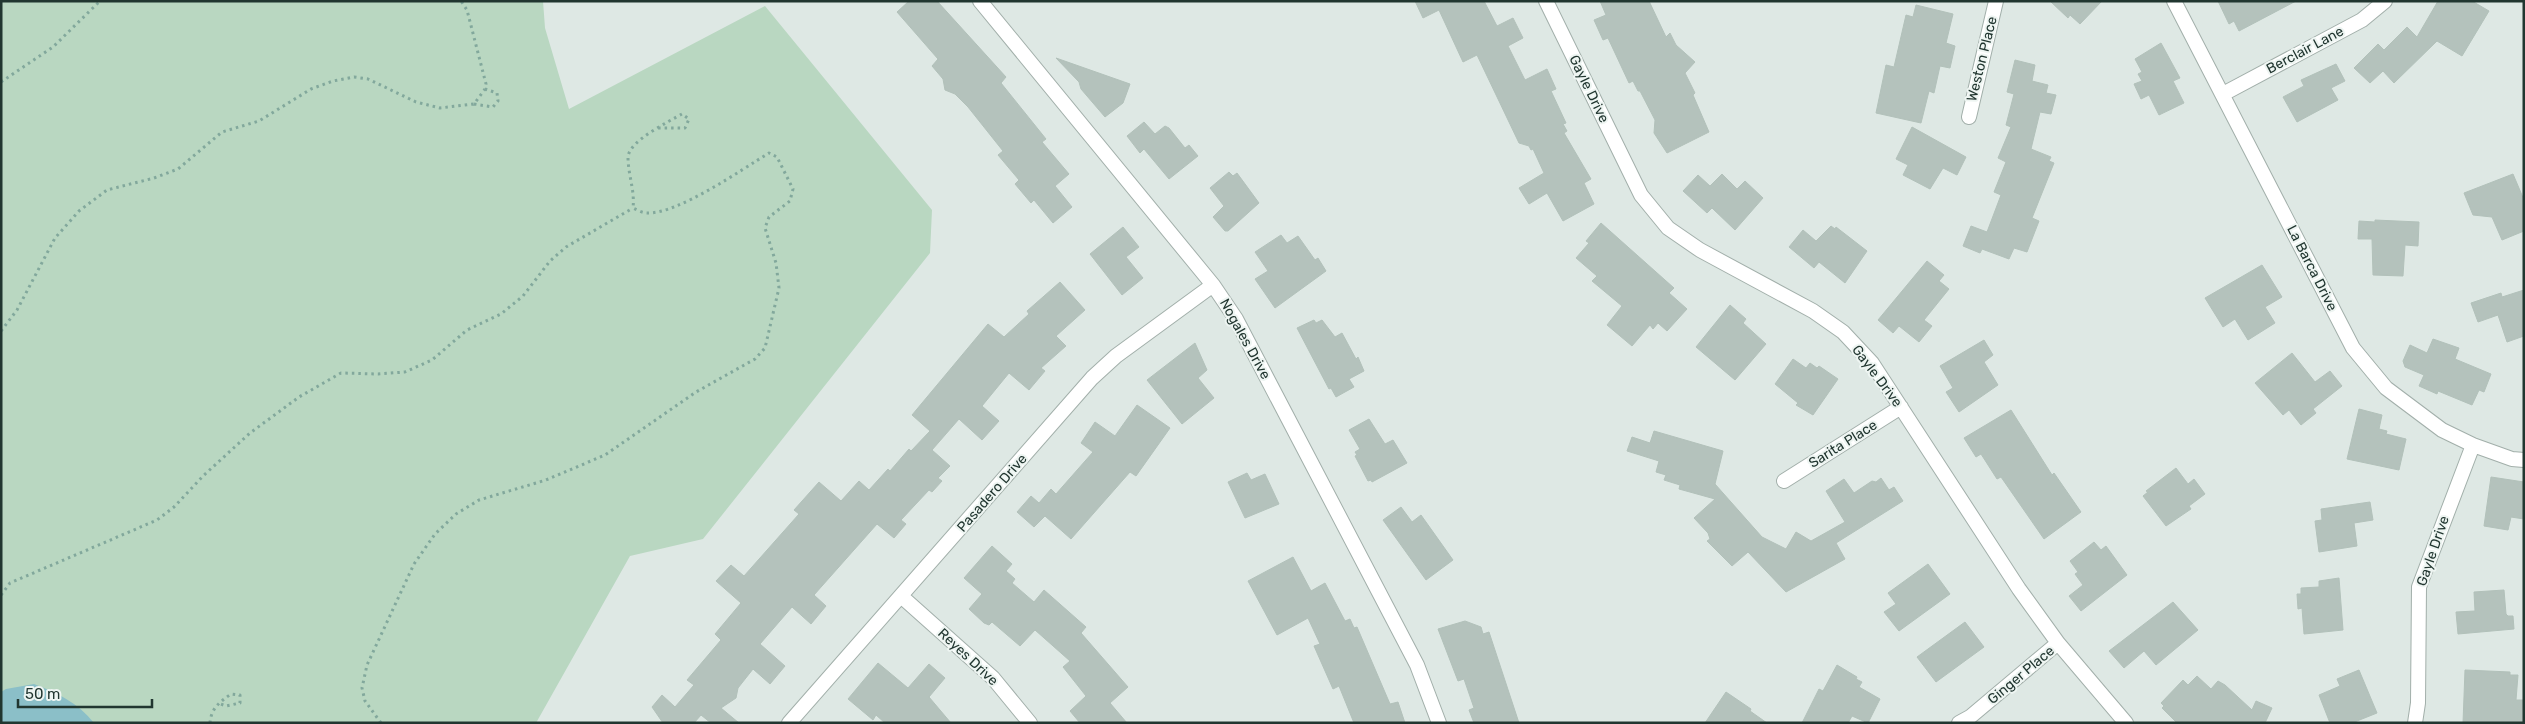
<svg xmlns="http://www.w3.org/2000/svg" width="2525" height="724" font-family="Rubik,sans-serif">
  <rect width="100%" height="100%" fill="#dee8e4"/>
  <path fill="#b9d7c1" d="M 1,1 L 543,1 L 545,28 L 569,109 L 765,6 L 932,210 L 930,253 L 703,539 L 630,556 L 536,723 L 1,723 Z"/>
  <path fill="#8bbfc8" d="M 34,684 C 58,693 78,703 94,723 L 1,723 L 1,692 L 6,689 Z"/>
  <path fill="#b4c2bc" stroke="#b2c1ba" d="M 909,1 L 937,1 L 1006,77 L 1001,83 L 1046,139 L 1042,142 L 1069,174 L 1055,186 L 1072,207 L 1053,223 L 1034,200 L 1031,203 L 1015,184 L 1019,180 L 998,155 L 1003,151 L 968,107 L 955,94 L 945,90 L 943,79 L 932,66 L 938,59 L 897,12 Z
    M 1415,1 L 1484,1 L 1497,26 L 1513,18 L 1523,38 L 1508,46 L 1525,80 L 1547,69 L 1556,89 L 1551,91 L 1566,123 L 1563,124 L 1567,131 L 1564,133 L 1591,179 L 1584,183 L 1594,204 L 1563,221 L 1547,193 L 1529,204 L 1519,188 L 1544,173 L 1533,149 L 1531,150 L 1529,146 L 1519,143 L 1477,55 L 1463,62 L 1439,10 L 1423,18 Z
    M 1600,1 L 1649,1 L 1666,37 L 1670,33 L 1676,45 L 1695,62 L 1685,73 L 1695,93 L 1693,95 L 1709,132 L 1667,153 L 1654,133 L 1655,120 L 1640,91 L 1638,91 L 1633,81 L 1629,83 L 1608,38 L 1603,40 L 1594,20 L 1606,15 Z
    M 2050,1 L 2102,1 L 2080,24 L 2070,15 L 2068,18 Z
    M 2218,1 L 2296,1 L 2239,31 L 2234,21 L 2229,24 Z
    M 2438,1 L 2472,1 L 2489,11 L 2462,56 L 2437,41 L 2394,83 L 2383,71 L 2370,83 L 2354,68 L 2378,44 L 2384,50 L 2407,27 L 2417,37 Z
    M 1916,5 L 1953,14 L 1946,43 L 1955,46 L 1950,68 L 1940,66 L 1934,93 L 1929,91 L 1921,123 L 1876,113 L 1886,65 L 1894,67 L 1906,15 L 1913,17 Z
    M 2161,43 L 2180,78 L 2173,81 L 2184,103 L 2159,115 L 2149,95 L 2141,99 L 2134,84 L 2142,81 L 2138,74 L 2142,72 L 2135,59 Z
    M 1056,58 L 1130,84 L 1123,103 L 1105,117 L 1081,89 L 1079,82 Z
    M 2015,60 L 2035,65 L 2032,81 L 2048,85 L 2046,93 L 2056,95 L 2051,114 L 2040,112 L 2031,149 L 2051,157 L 2049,161 L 2054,163 L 2032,218 L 2039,221 L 2027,252 L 2014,248 L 2009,259 L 1982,249 L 1980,253 L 1963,246 L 1971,226 L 1987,232 L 2001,195 L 1994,192 L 2006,162 L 1998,158 L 2011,127 L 2006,125 L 2014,94 L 2007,92 Z
    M 2336,64 L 2345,81 L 2331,88 L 2338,100 L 2297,122 L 2283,97 L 2304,86 L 2301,80 Z
    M 1144,122 L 1155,134 L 1165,126 L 1169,128 L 1185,148 L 1189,145 L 1198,156 L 1169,179 L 1144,149 L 1140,153 L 1127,136 Z
    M 1912,127 L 1966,157 L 1957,175 L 1943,168 L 1930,189 L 1903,175 L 1908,165 L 1896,159 Z
    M 1229,172 L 1233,176 L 1237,173 L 1259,203 L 1228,231 L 1225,231 L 1213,217 L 1224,206 L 1210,188 Z
    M 1722,174 L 1737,189 L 1745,181 L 1763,198 L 1735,230 L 1712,208 L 1707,213 L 1683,191 L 1698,175 L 1710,186 Z
    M 2513,174 L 2524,200 L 2524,231 L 2502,240 L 2492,217 L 2473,215 L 2464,193 Z
    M 2375,220 L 2419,222 L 2418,246 L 2405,245 L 2403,276 L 2373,275 L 2372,239 L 2358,239 L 2359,221 L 2375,222 Z
    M 1601,223 L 1674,288 L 1669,293 L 1687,309 L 1667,331 L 1658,323 L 1653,329 L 1650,325 L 1632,346 L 1607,325 L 1622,306 L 1592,281 L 1597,276 L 1576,258 L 1589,243 L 1586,241 Z
    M 1831,226 L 1835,229 L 1836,227 L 1867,251 L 1845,283 L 1819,262 L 1814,268 L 1789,247 L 1803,230 L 1816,241 Z
    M 1123,227 L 1139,247 L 1126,257 L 1143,278 L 1122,295 L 1090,254 Z
    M 1281,235 L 1287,243 L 1298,236 L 1315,260 L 1318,258 L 1326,271 L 1275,308 L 1255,279 L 1268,271 L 1255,252 Z
    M 1927,261 L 1944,275 L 1939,281 L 1949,289 L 1924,320 L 1932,326 L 1919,342 L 1899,326 L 1893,333 L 1878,320 Z
    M 2262,265 L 2282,297 L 2265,307 L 2275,323 L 2248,340 L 2235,319 L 2223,327 L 2205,298 Z
    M 1060,282 L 1085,310 L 1056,336 L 1066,346 L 1041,368 L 1045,371 L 1029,390 L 1009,373 L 982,406 L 999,421 L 982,440 L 959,419 L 932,450 L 950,466 L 938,478 L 942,481 L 932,492 L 929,490 L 901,520 L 906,524 L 894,538 L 877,524 L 814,595 L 826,606 L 811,624 L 792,607 L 760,644 L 785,666 L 770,684 L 753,669 L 738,688 L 736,698 L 721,708 L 739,723 L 711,723 L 701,715 L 694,723 L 663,723 L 652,707 L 662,695 L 675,707 L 694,685 L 687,680 L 721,640 L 715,634 L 741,603 L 716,581 L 731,565 L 744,576 L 799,514 L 794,510 L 819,482 L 841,501 L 859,481 L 869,490 L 888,469 L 890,471 L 909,449 L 911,451 L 930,431 L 912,415 L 988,324 L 1004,337 L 1029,314 L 1027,311 Z
    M 2524,290 L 2524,336 L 2507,342 L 2498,315 L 2478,322 L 2471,303 L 2501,293 L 2502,297 Z
    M 1730,305 L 1746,319 L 1743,323 L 1766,344 L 1735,380 L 1696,347 Z
    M 1314,320 L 1316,323 L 1322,320 L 1335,337 L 1342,333 L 1356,359 L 1358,357 L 1364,371 L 1349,379 L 1354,387 L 1336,397 L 1331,388 L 1329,389 L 1297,328 Z
    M 2433,339 L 2459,348 L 2455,359 L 2491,374 L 2484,392 L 2479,390 L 2472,405 L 2438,391 L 2437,394 L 2419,386 L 2424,375 L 2405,367 L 2403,361 L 2410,345 L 2427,353 Z
    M 1984,340 L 1993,355 L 1984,362 L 1998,385 L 1959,412 L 1946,392 L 1953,388 L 1940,366 Z
    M 1195,343 L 1207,370 L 1198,378 L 1214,398 L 1182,424 L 1147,380 Z
    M 2292,353 L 2315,382 L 2330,371 L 2342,386 L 2313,409 L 2316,413 L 2301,425 L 2289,410 L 2283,415 L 2255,383 Z
    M 1793,359 L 1806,368 L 1810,363 L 1817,368 L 1819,366 L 1838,379 L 1813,415 L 1796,405 L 1798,403 L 1775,384 Z
    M 1137,405 L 1170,428 L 1136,476 L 1130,472 L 1071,539 L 1045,516 L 1034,527 L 1017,512 L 1031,496 L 1039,503 L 1051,489 L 1056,494 L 1093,452 L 1081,443 L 1095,422 L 1115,436 Z
    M 2359,409 L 2382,415 L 2379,429 L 2387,431 L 2386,434 L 2406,439 L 2399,470 L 2347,459 Z
    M 2011,410 L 2052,475 L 2054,473 L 2081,512 L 2044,539 L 2001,477 L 1997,479 L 1981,454 L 1976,457 L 1964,438 Z
    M 1369,419 L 1385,444 L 1393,440 L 1407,463 L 1372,482 L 1371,480 L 1368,481 L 1355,456 L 1357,455 L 1355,452 L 1360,449 L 1349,430 Z
    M 1654,431 L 1723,451 L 1715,484 L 1762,537 L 1786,549 L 1796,532 L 1811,541 L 1845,522 L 1826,491 L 1844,479 L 1854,493 L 1872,481 L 1876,482 L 1881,478 L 1889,490 L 1894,487 L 1903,501 L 1836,543 L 1845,559 L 1786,592 L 1748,552 L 1732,566 L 1707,541 L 1710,539 L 1708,533 L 1694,518 L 1715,499 L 1679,489 L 1680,485 L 1664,480 L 1666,475 L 1656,472 L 1659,461 L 1627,451 L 1632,437 L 1650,443 Z
    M 2176,468 L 2188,484 L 2194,479 L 2205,494 L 2189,506 L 2191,509 L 2166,526 L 2143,496 L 2148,492 L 2146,491 Z
    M 1247,473 L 1251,480 L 1265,474 L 1279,504 L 1245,518 L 1228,482 Z
    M 2491,477 L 2524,482 L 2524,519 L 2511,517 L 2508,530 L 2484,526 Z
    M 2370,502 L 2373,520 L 2354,523 L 2357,546 L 2319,552 L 2315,521 L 2322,520 L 2321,509 Z
    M 1401,507 L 1412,522 L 1421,515 L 1453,560 L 1426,580 L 1383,520 Z
    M 2094,542 L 2101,550 L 2106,546 L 2127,575 L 2081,611 L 2069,596 L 2083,585 L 2075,574 L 2078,572 L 2070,561 Z
    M 992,546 L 1012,564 L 1006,571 L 1015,579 L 1012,583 L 1034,602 L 1044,590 L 1086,627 L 1081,633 L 1128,687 L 1110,703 L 1127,723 L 1080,723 L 1070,711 L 1086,696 L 1063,667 L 1070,661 L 1035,630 L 1020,646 L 992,622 L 989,625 L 984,623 L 969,609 L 982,594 L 964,578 Z
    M 1293,557 L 1311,591 L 1325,583 L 1345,621 L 1350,619 L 1354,628 L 1357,627 L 1390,704 L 1398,702 L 1405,723 L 1354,723 L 1339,686 L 1333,689 L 1314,646 L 1320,644 L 1308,618 L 1277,635 L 1248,581 Z
    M 1928,564 L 1950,594 L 1899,631 L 1884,612 L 1896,604 L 1888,593 Z
    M 2339,578 L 2343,630 L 2304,634 L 2302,608 L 2298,609 L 2297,594 L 2301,594 L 2301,588 L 2319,587 L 2319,581 Z
    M 2504,590 L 2506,614 L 2508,616 L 2513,616 L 2514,629 L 2458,634 L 2456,612 L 2475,611 L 2474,592 Z
    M 2173,602 L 2198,630 L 2156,665 L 2144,651 L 2124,668 L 2109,651 Z
    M 1465,621 L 1481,627 L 1483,634 L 1489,632 L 1519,723 L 1474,723 L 1469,710 L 1474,708 L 1464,679 L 1458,681 L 1438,629 Z
    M 1965,622 L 1984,647 L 1936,682 L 1917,657 Z
    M 878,663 L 908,688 L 929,664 L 945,678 L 929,697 L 951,723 L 885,723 L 876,715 L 873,720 L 848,699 Z
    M 1837,665 L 1857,677 L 1856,679 L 1862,682 L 1859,687 L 1880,699 L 1868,723 L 1852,716 L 1848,723 L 1802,723 L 1819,689 L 1823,691 Z
    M 2359,670 L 2377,713 L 2352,723 L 2330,723 L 2319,695 L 2340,686 L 2337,679 Z
    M 2465,670 L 2510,672 L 2510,675 L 2518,675 L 2516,700 L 2524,700 L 2524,723 L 2463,723 Z
    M 2197,676 L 2211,689 L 2218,681 L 2225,685 L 2252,710 L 2256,701 L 2272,708 L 2265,723 L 2177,723 L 2162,708 L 2164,706 L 2161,703 L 2183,680 L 2188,685 Z
    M 1726,692 L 1751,709 L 1750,711 L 1767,723 L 1705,723 Z"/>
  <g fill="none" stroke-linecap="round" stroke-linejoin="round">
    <g stroke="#a2afaa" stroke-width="16">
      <path id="minor" d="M 980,1 L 1213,285 L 1236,319 L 1417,665 L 1439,723
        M 1546,1 L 1641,195 L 1668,228 L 1700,250 L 1813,311 L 1843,332 L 1872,363 L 2019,589 L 2058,643 L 2126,723
        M 2174,1 L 2353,348 L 2386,388 L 2442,430 L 2473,445 L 2512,459 L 2524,460
        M 2223,94 L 2362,20 L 2385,1
        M 1969,117 L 1996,1
        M 1784,481 L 1901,407
        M 901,596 L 993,678 L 1030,723
        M 789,723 L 1092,378 L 1116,356 L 1213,285
        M 1959,723 L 1970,717 L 2058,643
        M 2415,723 L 2418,703 L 2419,587 L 2473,445"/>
    </g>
    <path stroke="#82a89c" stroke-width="3" stroke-dasharray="2.5 4" stroke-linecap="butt" d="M 1,82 L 53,47 L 100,1
      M 474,104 L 493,107 L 498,101 L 497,93 L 485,89
      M 1,331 L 17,310 L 55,238 L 79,211 L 107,190 L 154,178 L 178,169 L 222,132 L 259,121 L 311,89 L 333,81 L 354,77 L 368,79 L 416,102 L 440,108 L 474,104 L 485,89 L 486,84 L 467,10 L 461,1
      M 1,595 L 10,583 L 157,520 L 174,507 L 203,476 L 250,433 L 299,397 L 341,373 L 378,374 L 405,372 L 432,360 L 467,330 L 501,314 L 523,296 L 550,261 L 566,247 L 633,208
      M 210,723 C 211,708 220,702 231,694 L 240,695 L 240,703 L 226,706 L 218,703
      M 381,723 L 365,701 L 362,688 L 367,665 L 414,564 L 435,534 L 456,514 L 479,500 L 546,480 L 605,455 L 696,392 L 755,359 L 765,348 L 779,288 L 776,263 L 765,228 L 769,217 L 790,201 L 793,189 L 777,157 L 769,153 C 741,170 678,214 647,213 C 643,213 637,210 633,208 C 635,190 628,175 628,157 C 629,141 668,122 682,114 L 689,119 L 685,128 L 658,128"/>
    <use href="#minor" stroke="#fff" stroke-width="14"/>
  </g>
  <g text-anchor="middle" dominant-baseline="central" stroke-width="4" stroke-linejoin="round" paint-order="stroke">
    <g font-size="14" fill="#213630" stroke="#eef5f2">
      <text transform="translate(2305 50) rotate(-28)">Berclair Lane</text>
      <text transform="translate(1982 59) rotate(-76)">Weston Place</text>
      <text transform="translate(1589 89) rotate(64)">Gayle Drive</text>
      <text transform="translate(2312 268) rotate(63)">La Barca Drive</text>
      <text transform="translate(1245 339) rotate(61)">Nogales Drive</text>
      <text transform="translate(1877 376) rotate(53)">Gayle Drive</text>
      <text transform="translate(1843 444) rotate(-32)">Sarita Place</text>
      <text transform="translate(992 493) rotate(-49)">Pasadero Drive</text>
      <text transform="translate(2433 551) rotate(-71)">Gayle Drive</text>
      <text transform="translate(968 657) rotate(43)">Reyes Drive</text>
      <text transform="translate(2021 675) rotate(-40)">Ginger Place</text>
    </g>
  </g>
  <rect width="2525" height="724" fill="none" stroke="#213630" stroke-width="5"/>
  <path d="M18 699v8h134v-8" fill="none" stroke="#213630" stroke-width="2.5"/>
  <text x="25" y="699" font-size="15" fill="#213630" stroke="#eef5f2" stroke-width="4" paint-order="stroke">50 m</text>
</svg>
